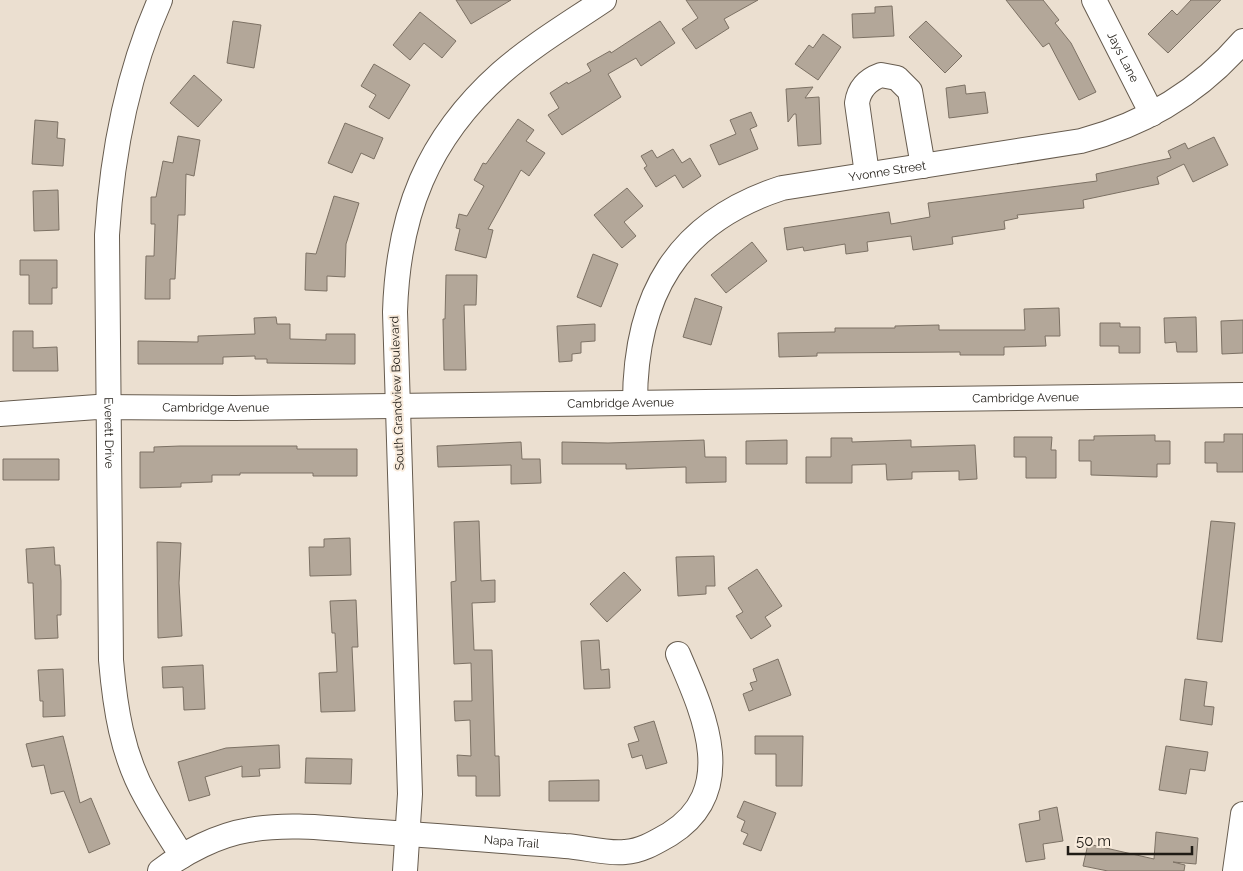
<svg xmlns="http://www.w3.org/2000/svg" width="1243" height="871" font-family="Raleway,sans-serif">
  <rect width="100%" height="100%" fill="#ebdfd0"/>
  <path fill="#b3a799" stroke="#7c7164" d="M 456,0 L 511,0 L 471,24 Z
    M 686,0 L 758,0 L 724,19 L 729,28 L 696,49 L 682,29 L 698,18 Z
    M 1006,0 L 1043,0 L 1059,20 L 1055,23 L 1071,43 L 1096,92 L 1079,100 L 1049,43 L 1043,47 Z
    M 1191,0 L 1221,0 L 1168,53 L 1148,34 L 1172,10 L 1177,15 Z
    M 892,6 L 894,36 L 853,38 L 852,14 L 875,13 L 875,7 Z
    M 420,12 L 456,41 L 442,58 L 424,43 L 410,60 L 393,45 Z
    M 233,21 L 261,25 L 254,68 L 227,63 Z
    M 660,21 L 675,43 L 641,66 L 636,58 L 608,74 L 621,97 L 562,135 L 548,115 L 559,108 L 550,93 L 567,82 L 568,84 L 591,71 L 587,64 L 610,51 L 611,53 Z
    M 926,21 L 962,56 L 945,73 L 909,37 Z
    M 823,34 L 841,47 L 818,80 L 795,64 L 809,45 L 813,48 Z
    M 374,64 L 410,85 L 389,119 L 369,107 L 376,95 L 361,86 Z
    M 194,75 L 222,100 L 198,127 L 170,103 Z
    M 965,85 L 966,94 L 985,92 L 988,113 L 949,118 L 946,88 Z
    M 813,87 L 805,98 L 819,97 L 821,144 L 798,146 L 796,114 L 794,114 L 788,122 L 786,89 Z
    M 751,112 L 757,126 L 750,129 L 758,149 L 719,165 L 710,145 L 736,134 L 730,120 Z
    M 518,119 L 534,130 L 526,141 L 545,153 L 529,176 L 521,170 L 488,229 L 493,230 L 486,258 L 455,250 L 460,229 L 456,228 L 459,214 L 467,216 L 484,186 L 474,180 L 483,163 L 486,164 Z
    M 35,120 L 58,122 L 57,138 L 65,139 L 63,166 L 32,164 Z
    M 345,123 L 383,138 L 374,159 L 361,153 L 352,173 L 328,163 Z
    M 178,136 L 200,140 L 194,176 L 186,174 L 185,215 L 178,215 L 175,279 L 170,279 L 170,299 L 145,299 L 146,256 L 154,256 L 155,224 L 151,224 L 151,197 L 156,197 L 163,161 L 173,163 Z
    M 1214,137 L 1228,165 L 1193,182 L 1184,164 L 1157,177 L 1159,184 L 1083,200 L 1084,208 L 1017,215 L 1018,218 L 1004,221 L 1005,229 L 952,237 L 953,244 L 913,250 L 911,236 L 867,242 L 868,251 L 846,254 L 845,244 L 804,251 L 803,247 L 787,250 L 784,228 L 889,212 L 891,224 L 930,217 L 928,203 L 1097,181 L 1096,174 L 1171,158 L 1168,151 L 1185,143 L 1188,149 Z
    M 673,149 L 682,163 L 690,158 L 701,176 L 683,188 L 675,175 L 656,187 L 644,168 L 647,166 L 641,156 L 652,150 L 657,158 Z
    M 627,188 L 643,206 L 624,222 L 636,236 L 622,248 L 594,215 Z
    M 58,190 L 59,230 L 34,231 L 33,191 Z
    M 334,196 L 359,203 L 346,244 L 345,277 L 327,276 L 327,291 L 305,290 L 306,253 L 316,254 Z
    M 752,242 L 767,261 L 726,293 L 711,275 Z
    M 593,254 L 618,264 L 601,307 L 577,297 Z
    M 20,260 L 57,260 L 57,288 L 52,288 L 52,304 L 29,304 L 29,275 L 20,275 Z
    M 446,275 L 477,275 L 476,305 L 464,305 L 466,370 L 444,370 L 443,319 L 445,319 Z
    M 695,298 L 722,307 L 711,345 L 683,337 Z
    M 1059,308 L 1060,336 L 1045,336 L 1046,346 L 1004,347 L 1004,355 L 960,355 L 960,352 L 817,353 L 817,356 L 779,357 L 778,333 L 835,332 L 835,328 L 895,328 L 895,326 L 939,325 L 939,330 L 1025,330 L 1024,309 Z
    M 276,317 L 277,324 L 290,324 L 290,339 L 326,340 L 326,334 L 355,334 L 355,364 L 267,363 L 267,359 L 255,359 L 255,356 L 223,357 L 223,364 L 138,364 L 138,341 L 198,342 L 198,336 L 255,334 L 254,318 Z
    M 1196,317 L 1197,352 L 1177,352 L 1176,342 L 1165,343 L 1164,318 Z
    M 1243,320 L 1243,353 L 1222,354 L 1221,321 Z
    M 1100,323 L 1120,323 L 1120,327 L 1140,327 L 1140,353 L 1119,353 L 1119,346 L 1100,346 Z
    M 595,324 L 595,341 L 581,342 L 581,353 L 572,354 L 572,361 L 559,362 L 557,326 Z
    M 13,331 L 33,331 L 33,348 L 57,347 L 58,371 L 13,371 Z
    M 1224,434 L 1243,434 L 1243,472 L 1217,472 L 1217,463 L 1205,463 L 1205,442 L 1224,442 Z
    M 1155,435 L 1155,441 L 1170,441 L 1170,464 L 1157,464 L 1157,477 L 1091,475 L 1091,461 L 1079,461 L 1079,440 L 1094,440 L 1094,436 Z
    M 1014,437 L 1052,437 L 1051,450 L 1056,450 L 1056,478 L 1026,478 L 1026,457 L 1014,457 Z
    M 831,438 L 852,438 L 852,442 L 911,440 L 911,447 L 975,445 L 977,479 L 959,480 L 959,471 L 912,472 L 912,479 L 887,480 L 886,464 L 852,465 L 852,483 L 806,483 L 806,457 L 831,457 Z
    M 704,440 L 705,457 L 726,457 L 726,482 L 686,483 L 686,467 L 626,469 L 626,464 L 562,464 L 562,442 L 608,443 Z
    M 787,440 L 787,464 L 746,464 L 746,441 Z
    M 521,442 L 522,459 L 540,459 L 541,483 L 511,484 L 511,465 L 438,467 L 437,446 Z
    M 180,446 L 297,446 L 297,449 L 357,449 L 357,476 L 313,476 L 313,473 L 240,473 L 240,475 L 212,475 L 212,482 L 181,483 L 181,487 L 140,488 L 140,452 L 154,452 L 154,447 Z
    M 3,459 L 59,459 L 59,480 L 3,480 Z
    M 479,521 L 481,581 L 495,580 L 495,602 L 472,603 L 474,650 L 492,650 L 495,756 L 499,756 L 500,796 L 476,796 L 476,776 L 458,776 L 457,755 L 471,756 L 470,720 L 455,721 L 454,701 L 472,701 L 471,663 L 454,664 L 451,582 L 456,581 L 454,522 Z
    M 1211,521 L 1235,523 L 1222,642 L 1197,639 Z
    M 350,538 L 351,575 L 310,576 L 309,547 L 324,547 L 324,539 Z
    M 157,542 L 181,543 L 179,583 L 182,636 L 158,638 Z
    M 54,547 L 55,565 L 60,565 L 61,581 L 61,615 L 57,615 L 58,638 L 35,639 L 33,583 L 28,583 L 26,549 Z
    M 714,556 L 715,586 L 706,586 L 706,594 L 678,596 L 676,557 Z
    M 757,569 L 782,606 L 765,617 L 771,626 L 751,639 L 736,616 L 743,612 L 728,588 Z
    M 624,572 L 641,590 L 607,622 L 590,604 Z
    M 356,600 L 358,647 L 352,647 L 355,711 L 321,712 L 319,673 L 337,672 L 335,633 L 332,633 L 330,601 Z
    M 599,640 L 601,670 L 609,669 L 610,688 L 584,689 L 581,641 Z
    M 778,659 L 791,695 L 749,711 L 743,694 L 753,690 L 750,683 L 757,681 L 753,669 Z
    M 203,665 L 205,709 L 184,710 L 183,687 L 163,688 L 162,667 Z
    M 63,669 L 65,716 L 43,717 L 43,701 L 40,701 L 38,670 Z
    M 1185,679 L 1207,682 L 1204,706 L 1214,707 L 1212,725 L 1180,720 Z
    M 654,721 L 667,763 L 646,769 L 642,755 L 632,758 L 628,744 L 639,741 L 634,727 Z
    M 63,736 L 80,803 L 91,798 L 110,844 L 89,853 L 64,791 L 51,794 L 44,765 L 32,767 L 26,744 Z
    M 755,736 L 803,736 L 802,786 L 776,786 L 776,754 L 755,754 Z
    M 279,745 L 280,768 L 259,769 L 260,776 L 242,777 L 242,766 L 205,777 L 210,795 L 189,801 L 178,762 L 226,748 Z
    M 1166,746 L 1208,752 L 1205,771 L 1190,769 L 1186,794 L 1159,790 Z
    M 306,758 L 352,759 L 351,784 L 305,783 Z
    M 599,780 L 599,801 L 549,801 L 549,781 Z
    M 744,801 L 776,813 L 761,851 L 743,844 L 748,834 L 741,831 L 745,821 L 737,817 Z
    M 1057,807 L 1063,841 L 1043,844 L 1045,859 L 1026,862 L 1019,824 L 1040,820 L 1039,811 Z
    M 1156,832 L 1198,838 L 1196,864 L 1173,862 L 1185,865 L 1184,871 L 1108,871 L 1083,866 L 1088,844 L 1154,859 Z"/>
  <g fill="none" stroke-linecap="round" stroke-linejoin="round">
    <g stroke="#675c4f" stroke-width="26">
      <g id="minor">
        <path id="s1" d="M 160,0 C 127,74 112,155 107,235 L 111,660 C 115,707 122,755 146,797 C 157,817 170,837 182,856"/>
        <path id="s2" d="M 1094,0 L 1152,114"/>
        <path d="M 867,174 L 857,103 C 859,89 867,80 881,75 L 897,78 L 910,91 L 923,166"/>
        <path id="s3" d="M 635,403 C 635,295 677,222 782,188 L 1081,141 C 1145,124 1200,91 1243,41"/>
        <path id="s4" d="M 0,414 L 97,407 L 235,408 L 1243,395"/>
        <path id="s5" d="M 160,871 C 185,852 218,835 249,830 C 287,823 327,828 365,831 C 432,835 499,841 565,846 C 584,847 606,854 625,852 C 642,851 656,842 670,834 C 740,790 703,712 678,654"/>
        <path d="M 405,871 L 410,794 L 395,312 C 398,214 427,139 501,73 C 533,45 570,23 604,0"/>
        <path d="M 1235,871 L 1243,814"/>
      </g>
    </g>
    <use href="#minor" stroke="#fff" stroke-width="24"/>
  </g>
  <g text-anchor="middle" dominant-baseline="central" stroke-width="4" stroke-linejoin="round" paint-order="stroke">
    <g font-size="12" fill="#201c16" stroke="#f9ecdd">
      <text stroke="none"><textPath href="#s2" startOffset="64">Jays Lane</textPath></text>
      <text stroke="none"><textPath href="#s3" startOffset="389">Yvonne Street</textPath></text>
      <text transform="translate(397 393) rotate(-92)">South Grandview Boulevard</text>
      <text stroke="none"><textPath href="#s4" startOffset="1026">Cambridge Avenue</textPath></text>
      <text stroke="none"><textPath href="#s4" startOffset="621">Cambridge Avenue</textPath></text>
      <text stroke="none"><textPath href="#s4" startOffset="216">Cambridge Avenue</textPath></text>
      <text stroke="none"><textPath href="#s1" startOffset="440">Everett Drive</textPath></text>
      <text stroke="none"><textPath href="#s5" startOffset="362">Napa Trail</textPath></text>
    </g>
  </g>
  <path d="M1068 846v8h124v-8" fill="none" stroke="#201c16" stroke-width="2.5"/>
  <text x="1076" y="846" font-size="15" fill="#201c16" stroke="#f9ecdd" stroke-width="4" paint-order="stroke">50 m</text>
</svg>
